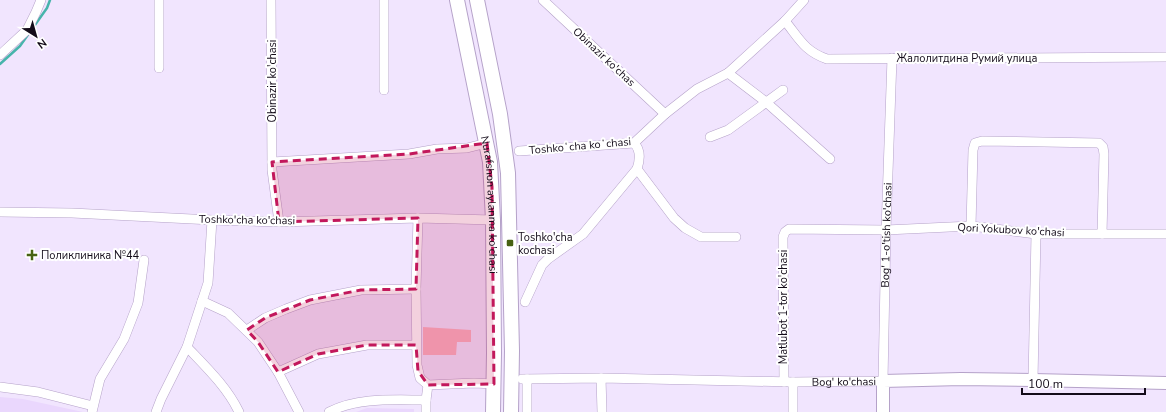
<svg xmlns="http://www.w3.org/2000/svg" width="1166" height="412" font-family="'Nunito Sans',sans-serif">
  <rect width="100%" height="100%" fill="#f1e5fe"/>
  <path fill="#ead7fd" d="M 0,397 L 23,399 L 83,412 L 0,412 Z
    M 367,408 L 414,409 L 414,412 L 356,412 Z"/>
  <path fill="#fbb3c0" d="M 423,327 L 471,330 L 471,342 L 457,342 L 456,355 L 423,355 Z"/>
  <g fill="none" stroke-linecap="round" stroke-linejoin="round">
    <path stroke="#47b4ab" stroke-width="2.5" d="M 0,64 L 20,46 L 47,8 L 50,0"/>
    <g stroke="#b5a2c9" stroke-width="10">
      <g id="street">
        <path d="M 159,0 L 159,68"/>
        <path d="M 271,0 L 272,170 L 279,222"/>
        <path d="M 384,0 L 384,90"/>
        <path d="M 543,0 L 665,114"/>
        <path d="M 785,21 C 799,38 804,51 827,59 L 1166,57"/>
        <path d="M 0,55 L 27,30 L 36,12 L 41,0"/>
        <path d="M 728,73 L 766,102 L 830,159"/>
        <path d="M 710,137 L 728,130 L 783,90"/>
        <path d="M 519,151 L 634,143 L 665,114 L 697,89 L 728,73 L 785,21 L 804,0"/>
        <path d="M 272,162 L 409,154 L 437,149 L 467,148 L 487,143"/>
        <path d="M 637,169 L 674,218 L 685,228 L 701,237 L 736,237"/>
        <path d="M 0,212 L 72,213 L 212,220 L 279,222 L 418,218 L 493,220"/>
        <path d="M 418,218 L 416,289 L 417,365 L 420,378 L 428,385"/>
        <path d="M 971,226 L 973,150 L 975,143 L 982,141 L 1099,143 L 1103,147 L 1104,154 L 1102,234"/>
        <path d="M 202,301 L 228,313 L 258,342 L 278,372 L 299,412"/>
        <path d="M 525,302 L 542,265 L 548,259 L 583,234 L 637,169 C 640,160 641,150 634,143"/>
        <path d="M 247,330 L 265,318 L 286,309 L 310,300 L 361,290 L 416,289"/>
        <path d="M 187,347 C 206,367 227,387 239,412"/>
        <path d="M 278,372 L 318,354 L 367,345 L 416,345"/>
        <path d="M 601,378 L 602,412"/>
        <path id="s1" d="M 522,379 L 601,378 L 793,382 L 883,381 L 886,230 L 892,58"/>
        <path d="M 1033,380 L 1036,234"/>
        <path d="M 784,382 L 783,237 L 785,232 L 789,229 L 886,230 L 971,226 L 1036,234 L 1166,234"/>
        <path d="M 0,387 L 38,392 L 93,406"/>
        <path d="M 426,400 L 426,412"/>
        <path d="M 92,412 L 100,379 L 124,339 L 138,303 L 144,260"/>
        <path d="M 156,412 L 161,399 L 187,347 L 208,283 L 212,220"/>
        <path d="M 329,412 C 358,397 393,400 426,400 L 428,385 L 474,383 L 494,384"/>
        <path d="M 527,412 L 527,379"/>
        <path d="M 793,412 L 793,382"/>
      </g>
    </g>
    <g stroke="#b5a2c9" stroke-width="14">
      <path id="secondary" d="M 883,412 L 883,381 L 961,379 L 1033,380 L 1166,383"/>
    </g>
    <g stroke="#b5a2c9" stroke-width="16">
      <g id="primary">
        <path id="s2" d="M 457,0 L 490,162 L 493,220 L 494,353 L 493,412"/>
        <path d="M 477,0 L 500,114 L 508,173 L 512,351 L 511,412"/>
      </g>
    </g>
    <use href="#street" stroke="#fff" stroke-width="9"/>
    <use href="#secondary" stroke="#fff" stroke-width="12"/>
    <use href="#primary" stroke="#fff" stroke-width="14"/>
  </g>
  <path fill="#c2185b" fill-opacity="0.2" stroke="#c2185b" stroke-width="3" stroke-dasharray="8 5" stroke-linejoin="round" d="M 487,143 L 492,187 L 494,384 L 428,385 L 418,371 L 416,345 L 367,345 L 318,354 L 278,372 L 258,342 L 247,330 L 265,318 L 310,300 L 361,290 L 416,289 L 418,218 L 279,222 L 272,162 L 409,154 Z"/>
  <g fill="#466112" stroke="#fff" stroke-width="1.5">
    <rect x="506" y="239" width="8" height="8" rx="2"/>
    <path d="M30 249h4v4h4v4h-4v4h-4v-4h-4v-4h4z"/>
  </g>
  <g text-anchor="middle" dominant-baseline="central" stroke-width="4" stroke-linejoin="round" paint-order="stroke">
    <g font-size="11" fill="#130b19" stroke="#fff">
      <text transform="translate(604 57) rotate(43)">Obinazir ko'chas</text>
      <text x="967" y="58">Жалолитдина Румий улица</text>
      <text transform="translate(272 81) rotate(-90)">Obinazir ko'chasi</text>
      <text transform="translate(580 146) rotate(-5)">Toshkoʻcha koʻchasi</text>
      <text stroke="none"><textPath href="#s2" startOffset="208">Nurafshon aylanma ko'chasi</textPath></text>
      <text transform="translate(247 220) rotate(1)">Toshko'cha ko'chasi</text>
      <text transform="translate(1011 230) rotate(3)">Qori Yokubov ko'chasi</text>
      <text stroke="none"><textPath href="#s1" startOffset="507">Bog' 1-o'tish ko'chasi</textPath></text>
      <text transform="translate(783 307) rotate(-90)">Matlubot 1-tor ko'chasi</text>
      <text stroke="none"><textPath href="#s1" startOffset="322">Bog' ko'chasi</textPath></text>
    </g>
    <g font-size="11" fill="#130b19" stroke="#fff" text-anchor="start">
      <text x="518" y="237">Toshko'cha<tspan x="518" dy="13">kochasi</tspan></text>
      <text x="41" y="255">Поликлиника №44</text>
    </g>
  </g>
  <g transform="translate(36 36) rotate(143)" stroke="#ffffff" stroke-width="3" paint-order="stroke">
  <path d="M0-3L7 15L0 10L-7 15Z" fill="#130b19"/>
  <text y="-6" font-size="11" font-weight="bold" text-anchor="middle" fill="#130b19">N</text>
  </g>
  <path d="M1022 388v6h123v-6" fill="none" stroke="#130b19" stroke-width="2"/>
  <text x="1028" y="388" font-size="12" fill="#130b19" stroke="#ffffff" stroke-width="3" paint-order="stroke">100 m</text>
</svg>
